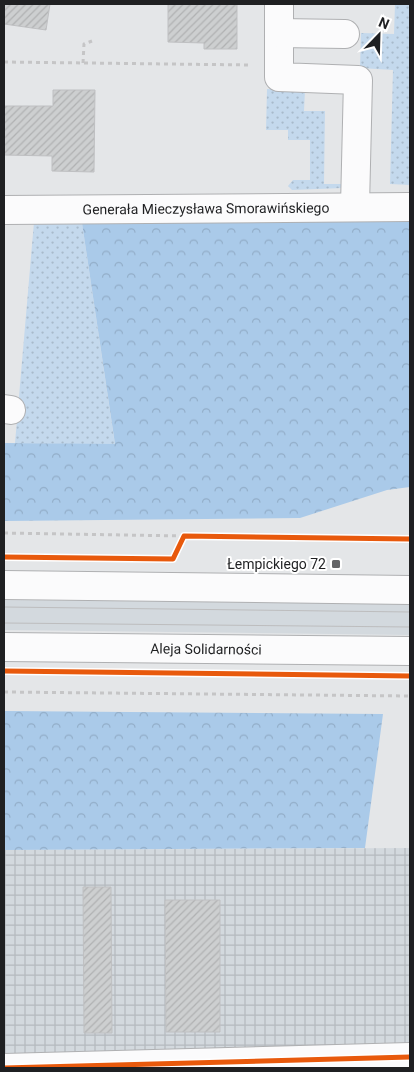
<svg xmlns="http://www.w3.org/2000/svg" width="414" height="1072" font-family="Roboto,sans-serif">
  <defs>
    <pattern id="industrial-grid" width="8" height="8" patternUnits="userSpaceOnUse" patternTransform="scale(1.25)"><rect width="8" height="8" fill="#d3d9de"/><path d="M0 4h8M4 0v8" fill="none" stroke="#b5babe"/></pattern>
    <pattern id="grass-dots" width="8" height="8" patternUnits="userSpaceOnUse" patternTransform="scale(1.25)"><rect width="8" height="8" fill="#c4d9ed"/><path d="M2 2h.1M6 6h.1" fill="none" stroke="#a8bacb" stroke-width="1.8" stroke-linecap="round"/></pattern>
    <pattern id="forest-crowns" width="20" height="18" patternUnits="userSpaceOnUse" patternTransform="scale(1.25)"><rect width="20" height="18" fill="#aacae9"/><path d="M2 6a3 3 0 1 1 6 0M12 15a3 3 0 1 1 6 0" fill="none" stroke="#92adc8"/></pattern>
    <pattern id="building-hatch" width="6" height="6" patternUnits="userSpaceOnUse" patternTransform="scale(1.25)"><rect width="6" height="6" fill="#cdcfd0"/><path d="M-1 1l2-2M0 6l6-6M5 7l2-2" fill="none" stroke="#b0b1b2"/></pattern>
  </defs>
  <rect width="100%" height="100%" fill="#e4e6e8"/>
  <path fill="#d3d9de" d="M 4,600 L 410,604 L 410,635 L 4,630 Z"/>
  <path fill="url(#industrial-grid)" d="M 410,848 L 410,1068 L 4,1068 L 4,850 Z"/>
  <path fill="url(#grass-dots)" d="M 395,4 L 410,4 L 410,185 L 390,184 L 393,70 L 360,68 L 361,33 L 394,34 Z
    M 267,89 L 305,90 L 304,111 L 325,111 L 324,184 L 343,184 L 343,188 L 292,190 L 288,186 L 293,180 L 310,180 L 310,140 L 288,140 L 288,130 L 266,130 Z
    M 34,222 L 82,223 L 115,445 L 15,443 Z"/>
  <path fill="url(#forest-crowns)" d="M 410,220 L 410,487 L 387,490 L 300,518 L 4,521 L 4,443 L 115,444 L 82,223 Z
    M 4,711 L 383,714 L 365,848 L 4,850 Z"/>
  <path fill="url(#building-hatch)" stroke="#bfc0c2" d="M 4,4 L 50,4 L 46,30 L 4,24 Z
    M 168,4 L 237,4 L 237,49 L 204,49 L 204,43 L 168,42 Z
    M 53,90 L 95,90 L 94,172 L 52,171 L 52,156 L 4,155 L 4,106 L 53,106 Z
    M 83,887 L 111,887 L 112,1033 L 84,1033 Z
    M 165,900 L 220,900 L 220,1032 L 166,1032 Z"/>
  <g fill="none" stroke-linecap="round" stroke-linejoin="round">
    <g stroke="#afb0b2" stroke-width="30">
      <g id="minor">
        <path d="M 279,4 L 279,77 L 358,80 L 355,206"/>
        <path d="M 279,33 L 345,34"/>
        <path id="s1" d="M 4,210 L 410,207"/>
        <path d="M 4,409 L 11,410"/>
        <path d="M 4,585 L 410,590"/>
        <path id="s2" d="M 4,647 L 410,651"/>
        <path d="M 4,1068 L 410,1057"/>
      </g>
    </g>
    <path stroke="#c5c5c6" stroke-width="3" stroke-dasharray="4 4" stroke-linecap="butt" d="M 4,62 L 251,65
      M 83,63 L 84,44 L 92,41
      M 4,533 L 184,536
      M 4,692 L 410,696"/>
    <use href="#minor" stroke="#fbfbfc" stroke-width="28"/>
    <path stroke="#bdbdbe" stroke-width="1" d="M 4,607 L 410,612
      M 4,623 L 410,627"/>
    <g stroke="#fff" stroke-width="8">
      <path id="cycleway" d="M 4,557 L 173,559 L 184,536 L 410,539
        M 4,671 L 410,676
        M 4,1068 L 410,1057"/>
    </g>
    <use href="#cycleway" stroke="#e8590c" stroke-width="5"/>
  </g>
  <rect fill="#646567" stroke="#fff" stroke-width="2" x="331" y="559" width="10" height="10" rx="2.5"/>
  <g text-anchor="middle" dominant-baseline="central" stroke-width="4" stroke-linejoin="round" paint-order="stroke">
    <g font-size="14" fill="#1f2022" stroke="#fff">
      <text stroke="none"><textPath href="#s1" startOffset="202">Generała Mieczysława Smorawińskiego</textPath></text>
      <text stroke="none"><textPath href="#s2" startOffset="202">Aleja Solidarności</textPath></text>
    </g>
    <g font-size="14" fill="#1f2022" stroke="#fff" text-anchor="end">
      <text x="326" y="564">Łempickiego 72</text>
    </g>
  </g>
  <rect width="414" height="1072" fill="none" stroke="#1f2022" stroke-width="10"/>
  <g transform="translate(379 35) rotate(23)" stroke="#ffffff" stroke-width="4" paint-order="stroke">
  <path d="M0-4L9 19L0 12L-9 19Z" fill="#1f2022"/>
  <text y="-8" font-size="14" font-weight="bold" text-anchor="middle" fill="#1f2022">N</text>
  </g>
</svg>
